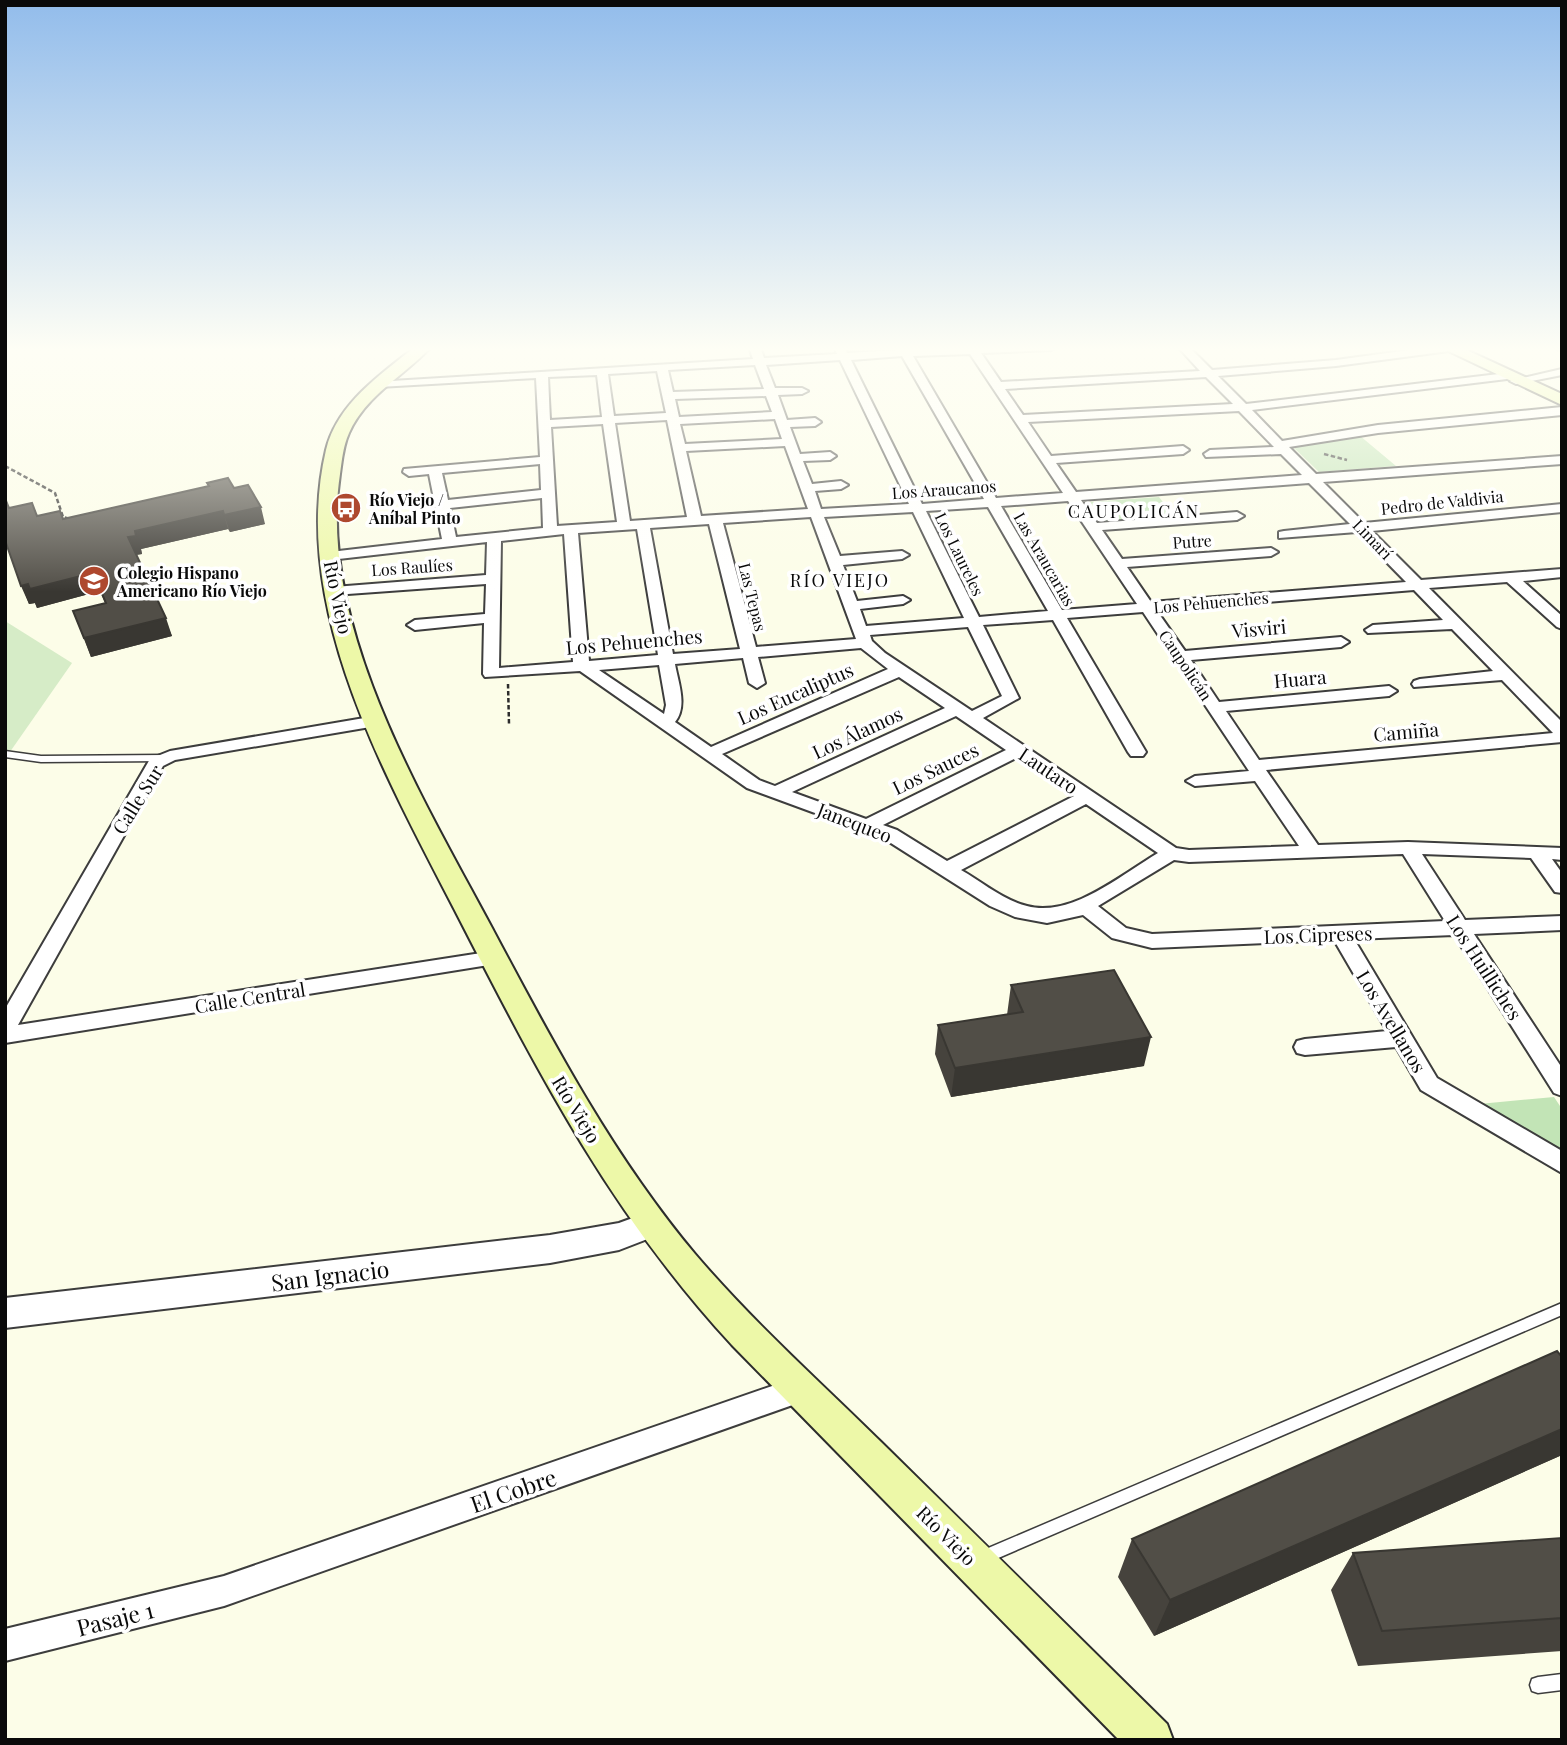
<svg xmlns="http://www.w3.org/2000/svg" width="1567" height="1745" font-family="'Playfair Display',serif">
  <rect width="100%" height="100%" fill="#fcfde8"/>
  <path fill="#c2e4b6" d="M 1359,435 L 1396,466 L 1319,472 L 1292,446 Z
    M 1159,497 L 1176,519 L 1106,524 L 1090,502 Z
    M 1554,1097 L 1562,1109 L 1562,1155 L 1479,1104 Z"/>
  <path fill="#d6ecc7" d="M 5,621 L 72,663 L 5,759 Z"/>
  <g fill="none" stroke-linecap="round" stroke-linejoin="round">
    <g stroke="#3d3d3d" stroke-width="3">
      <path id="service" d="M 5,751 L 41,756 L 164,755 L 168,758 L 164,761 L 41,762 L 5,757 Z
        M 1562,1303 L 1562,1315 L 989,1562 L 984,1565 L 979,1562 L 976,1557 L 979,1552 Z
        M 1562,1674 L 1562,1690 L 1538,1693 L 1532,1691 L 1530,1685 L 1532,1679 L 1538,1677 Z"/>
    </g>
    <g stroke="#3d3d3d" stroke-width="4">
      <path id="minor" d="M 749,347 L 760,347 L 764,358 L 837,354 L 834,347 L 845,347 L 847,353 L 898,350 L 897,347 L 909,350 L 1056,347 L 1051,350 L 981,353 L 1001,382 L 1200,371 L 1178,347 L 1189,347 L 1212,370 L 1336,360 L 1432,347 L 1454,348 L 1449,351 L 1336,366 L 1218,376 L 1246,404 L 1507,373 L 1513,376 L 1507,379 L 1252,410 L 1282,441 L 1378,425 L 1562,407 L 1562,415 L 1378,433 L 1289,447 L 1316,474 L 1562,456 L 1562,464 L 1323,482 L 1364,523 L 1562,504 L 1562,512 L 1372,531 L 1421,580 L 1562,569 L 1562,577 L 1523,581 L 1562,616 L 1562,629 L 1557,627 L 1507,582 L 1429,588 L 1562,722 L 1562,742 L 1266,770 L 1318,845 L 1408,842 L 1562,848 L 1562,860 L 1552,859 L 1562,873 L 1562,893 L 1555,892 L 1531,858 L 1422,854 L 1465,920 L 1562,916 L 1562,930 L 1474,934 L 1562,1068 L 1562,1096 L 1554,1093 L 1454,935 L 1354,939 L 1437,1078 L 1562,1151 L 1562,1173 L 1421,1090 L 1396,1047 L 1305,1055 L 1297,1053 L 1294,1047 L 1297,1041 L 1305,1039 L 1387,1031 L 1334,940 L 1152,948 L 1112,938 L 1083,915 L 1047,923 L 1015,917 L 990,906 L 883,838 L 747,788 L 580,671 L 485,677 L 483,674 L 484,623 L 415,630 L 407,625 L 415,620 L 485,614 L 486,584 L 334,595 L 327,591 L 334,587 L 486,575 L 487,542 L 330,560 L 323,556 L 330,552 L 442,539 L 429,474 L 409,476 L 403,472 L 404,469 L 540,457 L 536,378 L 379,387 L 373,384 L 375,382 L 753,359 ZM 970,354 L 1063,493 L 996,498 L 913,356 ZM 902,356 L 984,499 L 922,504 L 851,360 ZM 840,360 L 909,504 L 821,509 L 815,491 L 841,489 L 848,485 L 841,481 L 812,484 L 803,461 L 830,460 L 836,456 L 830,452 L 800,454 L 790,427 L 815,426 L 821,422 L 815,418 L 787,420 L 778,395 L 802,394 L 808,391 L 802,388 L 775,388 L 766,365 ZM 755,365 L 764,389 L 673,392 L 668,370 ZM 657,371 L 666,413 L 614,416 L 608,374 ZM 597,375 L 602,417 L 550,420 L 548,377 ZM 1206,377 L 1233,404 L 1023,415 L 1005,389 ZM 766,396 L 772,412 L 679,417 L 675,399 ZM 1239,411 L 1274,447 L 1210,450 L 1204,454 L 1206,457 L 1281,454 L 1302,475 L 1076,492 L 1056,463 L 1183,454 L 1189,450 L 1183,446 L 1051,456 L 1028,422 ZM 775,419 L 782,439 L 685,444 L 680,424 ZM 667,420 L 687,517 L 630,521 L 615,423 ZM 603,424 L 617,522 L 557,526 L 551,427 ZM 785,446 L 808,509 L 701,516 L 686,451 ZM 540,464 L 541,490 L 448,500 L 442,473 ZM 1309,483 L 1350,524 L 1284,531 L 1279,532 L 1279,538 L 1357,532 L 1406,582 L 1151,602 L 1127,567 L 1271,556 L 1278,552 L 1271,548 L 1122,559 L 1102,530 L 1237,520 L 1244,516 L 1237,512 L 1097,523 L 1081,500 ZM 542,498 L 543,528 L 456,537 L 450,508 ZM 1068,501 L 1137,604 L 1062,610 L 1001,506 ZM 988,507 L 1048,611 L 979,617 L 926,511 ZM 913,512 L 964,618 L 866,626 L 860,609 L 903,604 L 910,600 L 903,596 L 857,601 L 843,565 L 902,559 L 909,555 L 902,551 L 840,556 L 824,517 ZM 811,517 L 856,639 L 756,647 L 723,523 ZM 709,524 L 740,649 L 673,654 L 650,528 ZM 637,529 L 658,655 L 589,661 L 578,533 ZM 564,534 L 573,662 L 499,668 L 501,541 ZM 1414,590 L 1443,620 L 1373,625 L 1365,630 L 1368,633 L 1452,629 L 1493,671 L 1420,679 L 1414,681 L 1412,684 L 1414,687 L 1502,680 L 1553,733 L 1259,760 L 1226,711 L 1389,696 L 1397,691 L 1389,686 L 1219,702 L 1191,660 L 1341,647 L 1349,642 L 1341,637 L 1185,651 L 1157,611 ZM 1143,612 L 1249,771 L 1195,776 L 1186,781 L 1195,786 L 1255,781 L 1299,846 L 1189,850 L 1176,848 L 983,718 L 1019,698 L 983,625 L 1053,620 L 1128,752 L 1131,756 L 1143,756 L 1146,752 L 1067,618 ZM 968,627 L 1002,696 L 972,711 L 885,653 L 872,641 L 870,635 ZM 861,648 L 888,669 L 711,747 L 675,722 C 688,706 678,682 675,664 L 743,658 L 749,683 L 757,688 L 765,683 L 758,657 ZM 659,665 L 666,705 L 664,714 L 599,670 ZM 899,677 L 945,708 L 775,786 L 759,780 L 722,754 ZM 956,716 L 1006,750 L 866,819 L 792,792 ZM 1018,757 L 1074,796 L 947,861 L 897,830 L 883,825 ZM 1086,804 L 1158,853 C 1121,875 1071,918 1027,906 C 1003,900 982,882 961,870 ZM 1403,854 L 1445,921 L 1152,934 L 1126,928 L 1098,906 L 1174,860 L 1189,862 Z
        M 1556,347 L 1562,347 L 1562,350 L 1557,349 Z
        M 1562,369 L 1562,375 L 1516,384 L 1510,381 Z
        M 376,716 L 384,721 L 382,725 L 175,760 L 163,766 L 18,1025 L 494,951 L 501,953 L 504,958 L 501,963 L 5,1043 L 5,1009 L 150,759 L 170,751 Z
        M 801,1376 L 811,1380 L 815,1389 L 811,1398 L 801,1402 L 224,1606 L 5,1661 L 5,1629 L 224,1576 Z"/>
    </g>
    <g stroke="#3d3d3d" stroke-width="4">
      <path id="tertiary" d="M 652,1211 L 663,1215 L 668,1224 L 663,1233 L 619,1250 L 550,1263 L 5,1328 L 5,1298 L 550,1235 L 619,1223 Z"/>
    </g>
    <g stroke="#2c2c2c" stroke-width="4">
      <path id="secondary" d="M 415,347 L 431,347 C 404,376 366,395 349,433 C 343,446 342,460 340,474 C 317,625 423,799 492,928 C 552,1041 612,1155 695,1254 C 752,1321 818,1380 881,1442 C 977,1536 1072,1630 1167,1724 L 1173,1740 L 1119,1740 L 732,1345 C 613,1216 542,1080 463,926 C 392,787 288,611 326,450 C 337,404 380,375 415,347 Z
        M 1440,347 L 1460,347 L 1562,394 L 1562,405 Z"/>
    </g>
    <path stroke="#2c2c2c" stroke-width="2.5" stroke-dasharray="4.5 2.5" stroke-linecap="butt" d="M 1324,454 L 1347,460
      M 5,466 L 55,493 L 63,517 L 70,519
      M 508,684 L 509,724"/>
    <use href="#service" fill="#fff" fill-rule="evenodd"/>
    <use href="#minor" fill="#fff" fill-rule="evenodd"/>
    <use href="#tertiary" fill="#fff" fill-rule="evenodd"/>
    <use href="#secondary" fill="#edf8a8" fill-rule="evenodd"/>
  </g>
  <path fill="#46433d" d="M 207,483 L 234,488 L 265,524 L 230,532 L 228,529 L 141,549 L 142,554 L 136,555 L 172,636 L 91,657 L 73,611 L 105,603 L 100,591 L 37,608 L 35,603 L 29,604 L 8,549 L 5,550 L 5,498 L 9,508 L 37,516 L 63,519 L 208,487 Z
    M 1011,985 L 1144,1066 L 951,1097 L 935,1054 L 938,1025 L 1007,1015 Z
    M 1562,1357 L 1562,1455 L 1154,1636 L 1118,1577 L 1132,1539 Z
    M 1562,1538 L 1562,1651 L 1358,1666 L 1331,1590 L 1353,1553 Z"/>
  <path fill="#393732" d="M 261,507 L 265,524 L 230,532 L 224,515 Z
    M 223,511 L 228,529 L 141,549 L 142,554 L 134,555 L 128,537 L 135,531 Z
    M 93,573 L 100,591 L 37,608 L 35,603 L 29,604 L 21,586 Z
    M 166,618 L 172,636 L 91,657 L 84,638 Z
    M 1151,1037 L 1144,1066 L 951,1097 L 955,1068 Z
    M 1562,1429 L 1562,1455 L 1154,1636 L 1170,1600 Z"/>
  <path fill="#514e47" stroke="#393732" stroke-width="2" d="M 228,478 L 234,488 L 248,485 L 261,507 L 224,515 L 223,511 L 135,531 L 136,536 L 128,537 L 166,618 L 84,638 L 73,611 L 106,603 L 93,573 L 30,589 L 28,584 L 21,586 L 5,540 L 5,498 L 9,508 L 32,503 L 37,516 L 60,511 L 63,519 L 209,486 L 207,483 Z
    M 1114,970 L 1151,1037 L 955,1068 L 938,1025 L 1023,1012 L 1011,985 Z
    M 1557,1351 L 1562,1357 L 1562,1429 L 1170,1600 L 1132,1539 Z
    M 1562,1538 L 1562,1618 L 1382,1631 L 1353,1553 Z"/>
  <linearGradient id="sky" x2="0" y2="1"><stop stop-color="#92bceb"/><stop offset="0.59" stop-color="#fefef5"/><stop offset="1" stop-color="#fefef5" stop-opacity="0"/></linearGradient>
  <rect width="1567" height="592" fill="url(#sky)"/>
  <defs>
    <g id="bus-disc" transform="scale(1.575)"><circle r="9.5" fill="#ae482e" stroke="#fff"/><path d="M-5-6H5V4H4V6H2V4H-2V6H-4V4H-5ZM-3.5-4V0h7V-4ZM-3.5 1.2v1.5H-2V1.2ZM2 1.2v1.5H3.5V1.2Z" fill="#fff"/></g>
    <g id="school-disc" transform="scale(1.575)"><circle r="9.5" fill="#ae482e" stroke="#fff"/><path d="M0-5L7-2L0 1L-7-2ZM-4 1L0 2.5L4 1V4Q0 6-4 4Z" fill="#fff"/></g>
  </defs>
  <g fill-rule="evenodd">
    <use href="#bus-disc" x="346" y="508"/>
    <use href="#school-disc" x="94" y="581"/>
  </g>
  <g text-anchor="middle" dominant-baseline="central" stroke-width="7" stroke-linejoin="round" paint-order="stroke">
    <g font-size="16" fill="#0a0a0a" stroke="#fff">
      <text transform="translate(944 489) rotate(-4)">Los Araucanos</text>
      <text transform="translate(1442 502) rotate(-6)">Pedro de Valdivia</text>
      <text transform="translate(1373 539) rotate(46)">Limarí</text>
      <text transform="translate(1192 541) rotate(-4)">Putre</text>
      <text transform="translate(960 554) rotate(64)">Los Laureles</text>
      <text transform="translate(1045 559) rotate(60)">Las Araucarias</text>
      <text transform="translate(412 567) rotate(-4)">Los Raulíes</text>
      <text transform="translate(753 597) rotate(76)">Las Tepas</text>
      <text transform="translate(1211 602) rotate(-5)">Los Pehuenches</text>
      <text transform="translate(1186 665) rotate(56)">Caupolicán</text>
    </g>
    <g font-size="16" font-weight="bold" fill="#0a0a0a" stroke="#fff" text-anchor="start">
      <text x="369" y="499">Río Viejo /<tspan x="369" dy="18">Aníbal Pinto</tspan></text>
      <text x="117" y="572">Colegio Hispano<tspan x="117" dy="18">Americano Río Viejo</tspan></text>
    </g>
    <g font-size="18" letter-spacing="2" fill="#0a0a0a" stroke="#fff">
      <text x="1134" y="511">CAUPOLICÁN</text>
      <text x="840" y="580">RÍO VIEJO</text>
    </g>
    <g font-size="19" fill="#0a0a0a" stroke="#fff">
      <text transform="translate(339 597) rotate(78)">Río Viejo</text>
      <text transform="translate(1259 628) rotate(-5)">Visviri</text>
      <text transform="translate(634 641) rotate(-5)">Los Pehuenches</text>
      <text transform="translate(1300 678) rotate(-5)">Huara</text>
      <text transform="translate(795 693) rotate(-24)">Los Eucaliptus</text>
      <text transform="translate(1406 731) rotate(-5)">Camiña</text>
      <text transform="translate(857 732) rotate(-25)">Los Álamos</text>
      <text transform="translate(935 768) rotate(-26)">Los Sauces</text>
      <text transform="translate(1049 770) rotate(34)">Lautaro</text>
      <text transform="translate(137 799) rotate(-58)">Calle Sur</text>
      <text transform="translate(855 822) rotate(21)">Janequeo</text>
      <text transform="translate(1318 934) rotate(-2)">Los Cipreses</text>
      <text transform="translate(1485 967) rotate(57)">Los Huilliches</text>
      <text transform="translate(250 997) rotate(-9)">Calle Central</text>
      <text transform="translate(1392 1021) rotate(59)">Los Avellanos</text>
      <text transform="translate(577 1109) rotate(59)">Río Viejo</text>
      <text transform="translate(947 1535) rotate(45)">Río Viejo</text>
    </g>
    <g font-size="23" fill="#0a0a0a" stroke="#fff">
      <text transform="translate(330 1275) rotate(-7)">San Ignacio</text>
      <text transform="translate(513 1490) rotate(-19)">El Cobre</text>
      <text transform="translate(115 1618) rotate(-14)">Pasaje 1</text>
    </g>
  </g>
  <rect width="1567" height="1745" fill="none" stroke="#0a0a0a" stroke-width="14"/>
</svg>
